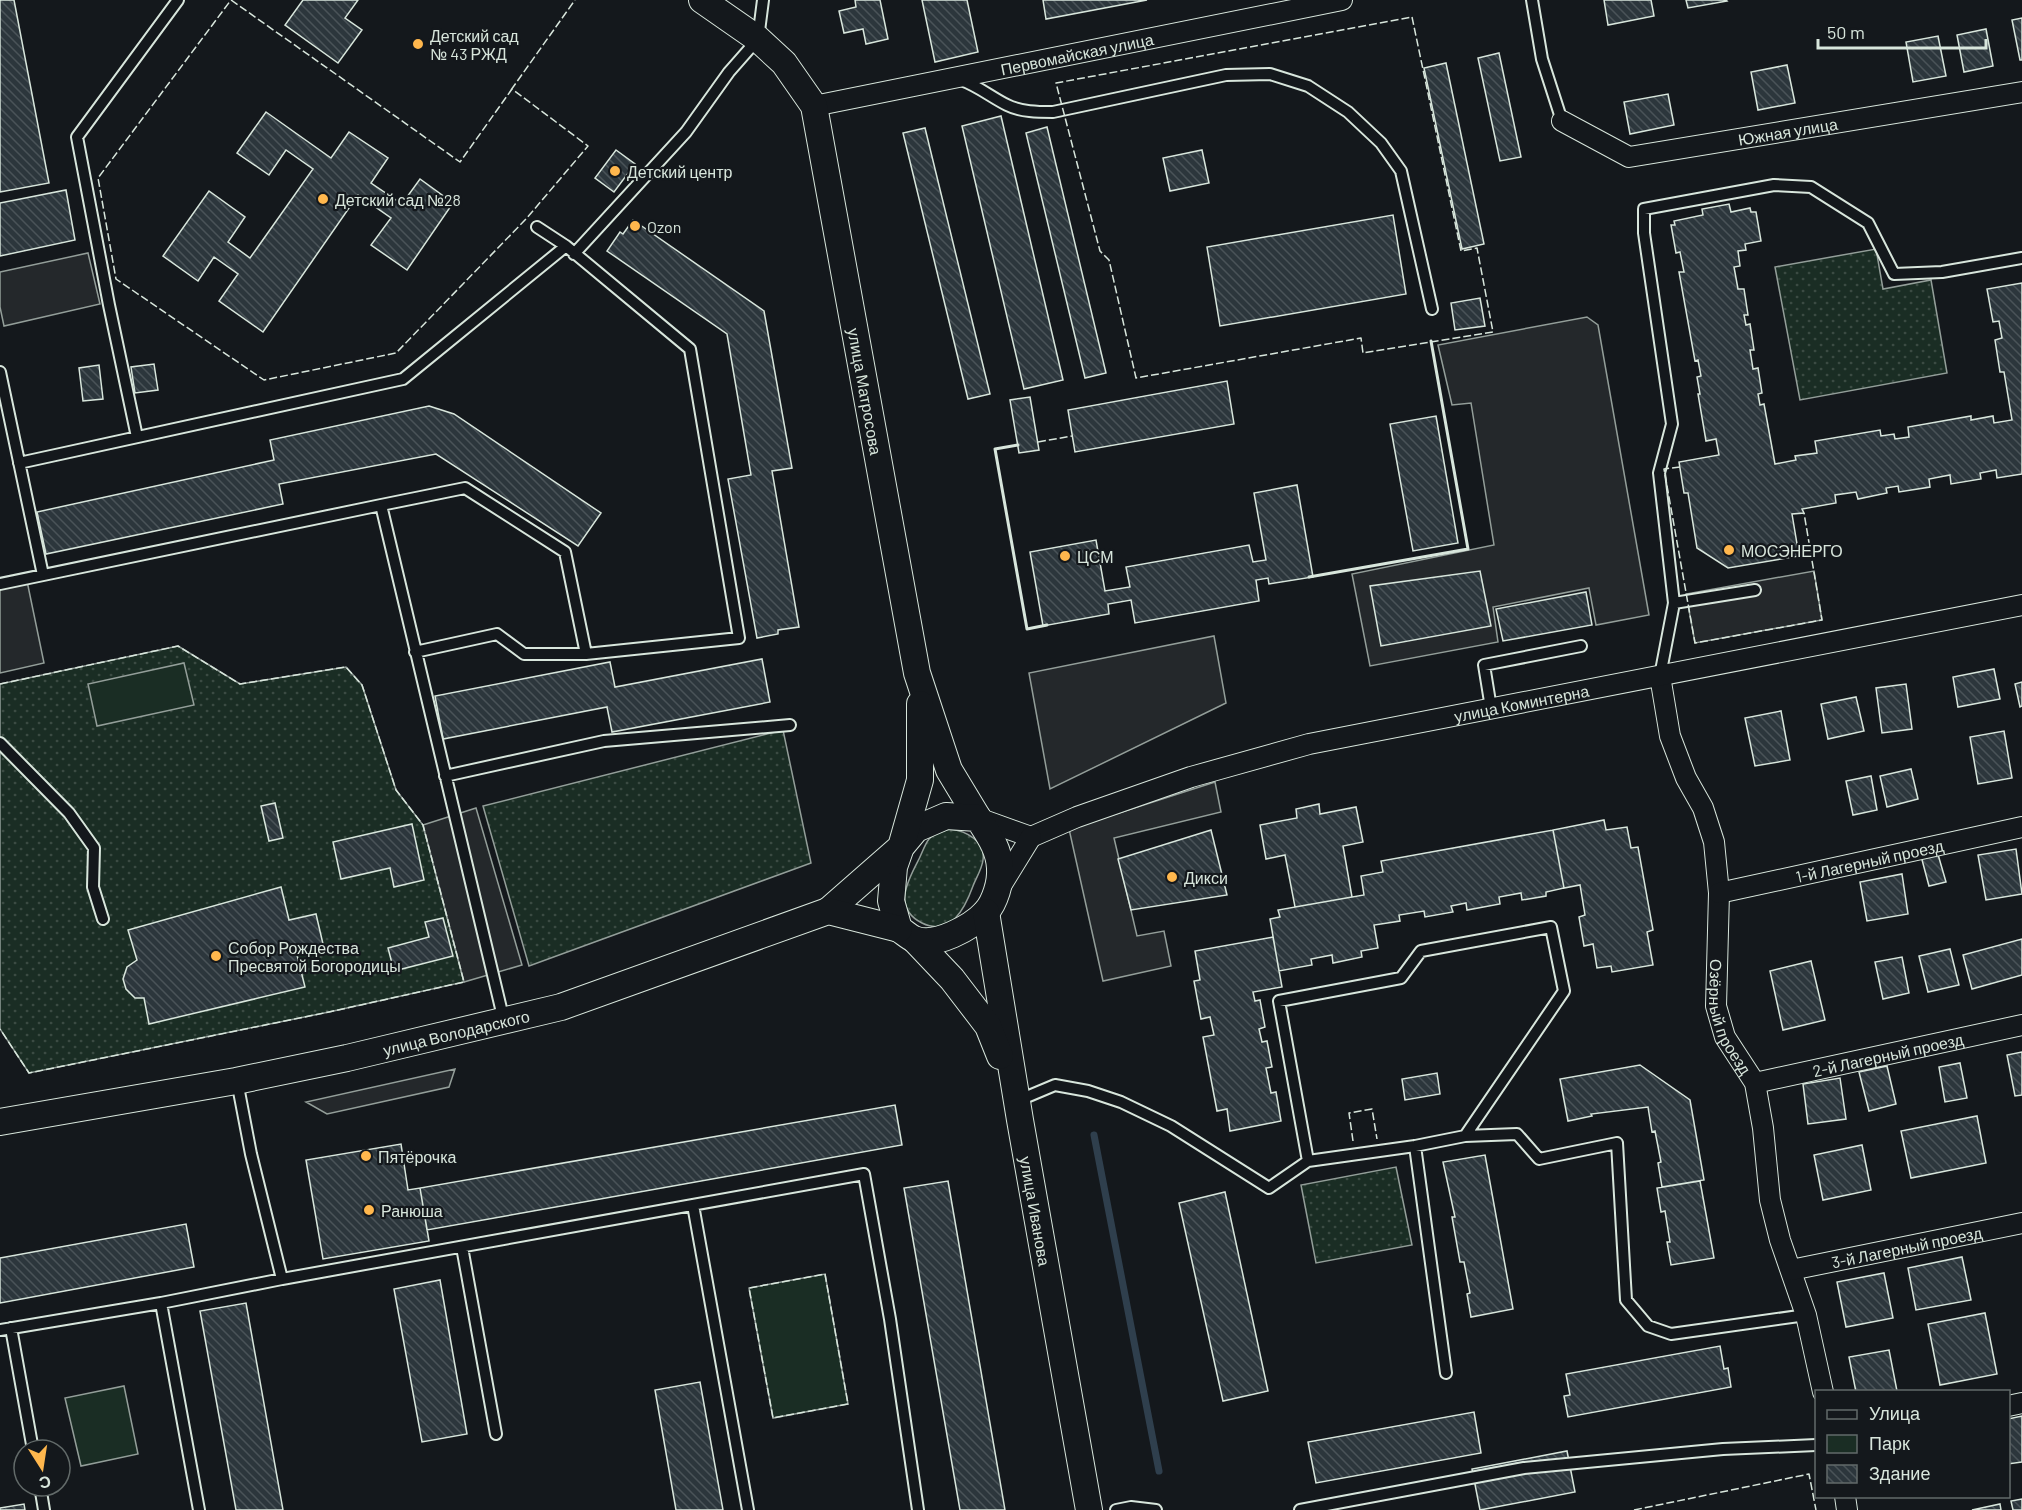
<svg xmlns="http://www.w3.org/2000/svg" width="2022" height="1510" font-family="Barlow,sans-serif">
  <defs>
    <pattern id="green-dots" width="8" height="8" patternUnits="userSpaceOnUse" patternTransform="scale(1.5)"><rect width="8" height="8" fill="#1a2d24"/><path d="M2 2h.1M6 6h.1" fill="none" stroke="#3b4b43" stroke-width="1.8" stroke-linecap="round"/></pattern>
    <pattern id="building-back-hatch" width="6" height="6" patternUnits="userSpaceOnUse" patternTransform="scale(1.5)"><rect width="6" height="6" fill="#2c363c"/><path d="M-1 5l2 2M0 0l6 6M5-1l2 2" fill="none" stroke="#4a5358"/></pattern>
  </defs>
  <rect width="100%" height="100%" fill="#14181c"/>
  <path fill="url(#green-dots)" stroke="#939e99" stroke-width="1.5" d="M 1876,249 L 1883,289 L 1931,280 L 1947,373 L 1800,400 L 1775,267 Z
    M 178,646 L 240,684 L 346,667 L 362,685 L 396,790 L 423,825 L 464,982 L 329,1012 L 29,1073 L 0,1029 L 0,684 Z
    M 783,730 L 811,863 L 529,966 L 483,806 Z
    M 950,829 C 966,831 986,841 983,860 C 982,869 976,878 973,886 C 965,908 951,937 922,923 C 892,908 908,880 919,859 C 922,853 925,844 929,839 C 934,833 943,831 950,829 Z
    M 1396,1167 L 1412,1245 L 1316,1263 L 1301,1185 Z"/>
  <path fill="#1a2d24" stroke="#939e99" stroke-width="1.5" d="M 184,663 L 194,705 L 97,726 L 88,684 Z
    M 825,1274 L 848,1404 L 773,1418 L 749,1288 Z
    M 124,1386 L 138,1454 L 81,1466 L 65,1398 Z"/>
  <path fill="#24282b" stroke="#939e99" stroke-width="1.5" d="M 88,253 L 100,304 L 4,326 L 0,307 L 0,272 Z
    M 1587,317 L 1598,325 L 1649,615 L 1596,625 L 1589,588 L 1493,607 L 1498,642 L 1370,666 L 1352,574 L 1494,545 L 1471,403 L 1452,405 L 1438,345 Z
    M 1814,571 L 1822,620 L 1695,643 L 1686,594 Z
    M 27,581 L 44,663 L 0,673 L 0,587 Z
    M 1214,636 L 1226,703 L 1050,789 L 1029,673 Z
    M 1215,782 L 1221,812 L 1114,838 L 1137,936 L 1164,931 L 1171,966 L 1103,981 L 1069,829 Z
    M 476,808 L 522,965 L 464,982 L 423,825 Z
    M 455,1069 L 449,1087 L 327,1114 L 306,1102 Z"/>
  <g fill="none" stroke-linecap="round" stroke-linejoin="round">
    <path stroke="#2f3f4d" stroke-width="7" d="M 1094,1135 L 1159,1471"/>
  </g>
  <path fill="url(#building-back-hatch)" stroke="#d8e6dc" stroke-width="1.5" d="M 0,0 L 14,0 L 49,183 L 0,192 Z
    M 303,0 L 358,0 L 345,18 L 362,30 L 338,63 L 285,25 Z
    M 855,0 L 880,0 L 888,39 L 866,44 L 863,29 L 844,33 L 839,11 L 856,7 Z
    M 922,0 L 967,0 L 978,52 L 935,62 Z
    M 1043,0 L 1147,0 L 1046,19 Z
    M 1604,0 L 1651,0 L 1654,16 L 1608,25 Z
    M 1686,0 L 1726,0 L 1727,1 L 1688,8 Z
    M 2022,18 L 2022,60 L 2020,60 L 2012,20 Z
    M 1986,29 L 1993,66 L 1964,72 L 1957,35 Z
    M 1938,36 L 1946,76 L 1913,82 L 1906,42 Z
    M 1499,53 L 1521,157 L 1500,161 L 1478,58 Z
    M 1446,63 L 1484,244 L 1462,249 L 1424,68 Z
    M 1787,65 L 1795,103 L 1758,110 L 1751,72 Z
    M 1668,94 L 1674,125 L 1630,134 L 1624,102 Z
    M 266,112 L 331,158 L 349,132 L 388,158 L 371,183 L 402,204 L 420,179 L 453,203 L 407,270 L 371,245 L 391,218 L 358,195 L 263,332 L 219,301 L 238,274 L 214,257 L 198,281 L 163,256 L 209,191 L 245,217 L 228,242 L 250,258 L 313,169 L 286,150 L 269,175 L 237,153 Z
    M 1001,116 L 1063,380 L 1024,389 L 962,126 Z
    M 1047,127 L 1106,373 L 1085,378 L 1026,133 Z
    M 925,128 L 990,394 L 968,399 L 903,133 Z
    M 616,150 L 635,164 L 614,192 L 595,178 Z
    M 1202,150 L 1209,183 L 1170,191 L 1163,158 Z
    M 66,190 L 75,240 L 0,256 L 0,203 Z
    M 1729,204 L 1731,212 L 1750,208 L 1751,212 L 1756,212 L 1761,241 L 1745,244 L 1746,250 L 1738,251 L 1740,266 L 1734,267 L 1738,289 L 1744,289 L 1748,315 L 1744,315 L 1746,325 L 1750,324 L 1754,350 L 1750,350 L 1753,369 L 1758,368 L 1762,393 L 1758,394 L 1760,405 L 1764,404 L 1775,464 L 1796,460 L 1795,456 L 1817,453 L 1815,441 L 1880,430 L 1881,436 L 1894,434 L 1895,439 L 1909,437 L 1908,427 L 1971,416 L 1971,420 L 1993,416 L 1994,423 L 2012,420 L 2004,372 L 2000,372 L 1995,340 L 2002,338 L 1999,321 L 1993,322 L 1987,289 L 2022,283 L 2022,474 L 1997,478 L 1996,470 L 1980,473 L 1981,479 L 1951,484 L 1950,475 L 1929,479 L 1930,487 L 1899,492 L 1898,486 L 1886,488 L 1887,493 L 1858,499 L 1856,492 L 1835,495 L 1836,503 L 1802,509 L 1804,513 L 1792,514 L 1799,556 L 1728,568 L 1697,548 L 1688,493 L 1684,493 L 1679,462 L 1719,455 L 1716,439 L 1706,441 L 1698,394 L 1700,394 L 1697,377 L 1701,376 L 1698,360 L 1695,361 L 1679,272 L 1684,272 L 1680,252 L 1676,253 L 1671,225 L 1675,225 L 1674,221 L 1703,215 L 1702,209 Z
    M 1393,215 L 1406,294 L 1220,326 L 1207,247 Z
    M 633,220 L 764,311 L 792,468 L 772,471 L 799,627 L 778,630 L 778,634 L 757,638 L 728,479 L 751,475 L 727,334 L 607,251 L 620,232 L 623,234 Z
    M 1480,298 L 1485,326 L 1455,330 L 1451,303 Z
    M 154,364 L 158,390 L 135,393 L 131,367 Z
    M 99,365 L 103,399 L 83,401 L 79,368 Z
    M 1227,381 L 1234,424 L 1075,452 L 1068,410 Z
    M 1030,397 L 1039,450 L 1019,453 L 1010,400 Z
    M 429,406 L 454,414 L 601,513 L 578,546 L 436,454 L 279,484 L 283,504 L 46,554 L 37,512 L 274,460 L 270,440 Z
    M 1436,416 L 1458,543 L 1413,551 L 1390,424 Z
    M 1297,485 L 1313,577 L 1269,584 L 1268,578 L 1256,580 L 1259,601 L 1135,623 L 1131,600 L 1108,604 L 1109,614 L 1043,626 L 1030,552 L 1096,540 L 1105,591 L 1130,587 L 1126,567 L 1249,545 L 1253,562 L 1266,560 L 1254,493 Z
    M 1480,571 L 1491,626 L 1381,646 L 1370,586 Z
    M 1586,592 L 1592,625 L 1503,641 L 1496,609 Z
    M 762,659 L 770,702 L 612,732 L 607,707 L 443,739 L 435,696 L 610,662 L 615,687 Z
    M 1994,669 L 2000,699 L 1958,707 L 1953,677 Z
    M 2022,682 L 2022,706 L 2020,707 L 2015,684 Z
    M 1906,684 L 1912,729 L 1882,733 L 1876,688 Z
    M 1856,697 L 1864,731 L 1828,739 L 1821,704 Z
    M 1781,711 L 1790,760 L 1755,766 L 1745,718 Z
    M 2004,731 L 2012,778 L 1978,784 L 1970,737 Z
    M 1911,769 L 1918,799 L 1887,807 L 1880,776 Z
    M 1871,776 L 1877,810 L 1853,815 L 1846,781 Z
    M 275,803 L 283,838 L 269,841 L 261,806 Z
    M 1319,804 L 1320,814 L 1356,807 L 1363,842 L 1343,846 L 1352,897 L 1295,907 L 1285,855 L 1266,859 L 1260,825 L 1297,818 L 1296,809 Z
    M 1604,820 L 1606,830 L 1627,827 L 1631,848 L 1638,847 L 1653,930 L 1647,932 L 1653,965 L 1612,972 L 1611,966 L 1597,968 L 1593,944 L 1584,946 L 1579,917 L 1585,915 L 1580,885 L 1564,888 L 1553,830 Z
    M 412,824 L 424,880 L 394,887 L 390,868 L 341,879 L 333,842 Z
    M 1211,830 L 1227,895 L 1131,910 L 1118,859 Z
    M 1553,830 L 1564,888 L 1546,892 L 1546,896 L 1522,900 L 1521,893 L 1499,897 L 1500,904 L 1467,910 L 1466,903 L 1451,906 L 1453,912 L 1425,917 L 1424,911 L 1399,915 L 1400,921 L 1374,925 L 1378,948 L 1361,951 L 1362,957 L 1333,963 L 1332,955 L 1311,959 L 1312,965 L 1279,971 L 1270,919 L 1280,917 L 1278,910 L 1364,895 L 1361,876 L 1383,872 L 1381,861 Z
    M 2016,849 L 2022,894 L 1986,900 L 1978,855 Z
    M 1937,851 L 1946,882 L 1929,886 L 1921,856 Z
    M 1902,874 L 1908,914 L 1867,921 L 1860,882 Z
    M 281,887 L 289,920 L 316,914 L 323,944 L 296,951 L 305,987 L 149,1024 L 144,998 L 135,998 L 126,989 L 123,979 L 127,967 L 137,960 L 128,930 Z
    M 443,918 L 453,956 L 394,971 L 388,948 L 429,937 L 425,922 Z
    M 1273,937 L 1282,987 L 1253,992 L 1255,1001 L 1260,1000 L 1265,1027 L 1259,1029 L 1262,1042 L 1267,1041 L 1272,1067 L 1266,1068 L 1271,1093 L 1276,1092 L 1281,1121 L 1230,1131 L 1227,1109 L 1217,1111 L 1203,1037 L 1214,1035 L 1210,1017 L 1201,1019 L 1194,981 L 1200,980 L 1195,951 Z
    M 2022,939 L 2022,975 L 1972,989 L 1963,955 Z
    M 1950,949 L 1959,985 L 1928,992 L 1919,956 Z
    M 1902,957 L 1909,993 L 1883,999 L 1875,962 Z
    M 1811,961 L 1825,1020 L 1783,1030 L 1770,971 Z
    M 2022,1052 L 2022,1095 L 2015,1096 L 2007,1055 Z
    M 1960,1063 L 1967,1098 L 1945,1102 L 1939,1067 Z
    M 1640,1065 L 1690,1100 L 1704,1180 L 1662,1187 L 1658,1163 L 1661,1162 L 1655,1131 L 1652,1132 L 1648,1107 L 1591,1114 L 1592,1116 L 1568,1121 L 1560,1079 Z
    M 1887,1066 L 1896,1104 L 1869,1111 L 1859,1072 Z
    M 1437,1073 L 1440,1094 L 1405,1100 L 1402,1079 Z
    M 1840,1078 L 1846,1119 L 1808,1124 L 1803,1084 Z
    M 895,1105 L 902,1145 L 427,1230 L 420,1188 Z
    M 1977,1116 L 1986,1163 L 1911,1178 L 1901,1131 Z
    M 401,1144 L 408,1190 L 420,1188 L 429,1241 L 323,1259 L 306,1160 Z
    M 1862,1145 L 1871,1190 L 1823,1200 L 1814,1155 Z
    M 1485,1155 L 1513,1309 L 1471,1317 L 1467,1294 L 1470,1293 L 1464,1262 L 1460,1262 L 1452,1217 L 1455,1217 L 1443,1162 Z
    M 948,1181 L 1005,1510 L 960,1510 L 904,1188 Z
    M 1700,1181 L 1714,1258 L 1671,1265 L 1667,1242 L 1670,1242 L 1665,1211 L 1661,1212 L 1657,1188 Z
    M 1225,1192 L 1268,1391 L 1223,1401 L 1179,1203 Z
    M 186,1224 L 194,1267 L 0,1303 L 0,1258 Z
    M 1962,1257 L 1971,1300 L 1916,1310 L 1908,1268 Z
    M 1884,1273 L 1893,1318 L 1846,1327 L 1837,1282 Z
    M 440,1280 L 467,1434 L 422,1442 L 394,1289 Z
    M 246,1303 L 283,1510 L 236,1510 L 200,1311 Z
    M 1985,1313 L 1997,1374 L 1940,1385 L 1928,1324 Z
    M 1720,1346 L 1724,1369 L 1728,1368 L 1731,1387 L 1568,1417 L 1564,1396 L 1570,1395 L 1566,1374 Z
    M 1889,1350 L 1897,1391 L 1856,1392 L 1849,1357 Z
    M 700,1382 L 723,1510 L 676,1510 L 655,1390 Z
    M 1474,1412 L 1481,1453 L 1316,1483 L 1308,1442 Z
    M 2022,1416 L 2022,1462 L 2008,1464 L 2008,1419 Z
    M 1567,1451 L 1575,1492 L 1480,1510 L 1472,1469 Z
    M 2022,1499 L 2022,1510 L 2013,1510 L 2011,1501 Z
    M 24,1504 L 25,1510 L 0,1510 L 0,1508 Z
    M 2000,1504 L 2001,1510 L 1972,1510 Z"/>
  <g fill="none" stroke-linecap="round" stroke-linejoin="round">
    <g stroke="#d8e6dc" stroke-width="14">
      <path id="service" d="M 1532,0 L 1542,59 L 1562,121
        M 961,80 C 978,86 991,97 1007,105 C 1021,112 1038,112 1053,112 L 1226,75 L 1270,74 L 1308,86 L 1348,112 L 1381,143 L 1401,171 L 1432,309
        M 574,254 L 686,132 L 729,72 L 758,39 L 763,0
        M 0,372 L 43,575
        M 137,437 L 109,305 L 77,137 L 178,0
        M 19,463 L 403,379 L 566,246
        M 381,505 L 465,488 L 565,552 L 586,654 L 739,638 L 690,349 L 566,246 L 537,227
        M 0,584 L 381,505 L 504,1021
        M 1674,603 L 1755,590
        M 415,652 L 497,634 L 524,654 L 586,654
        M 1660,676 L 1674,603 L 1659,473 L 1672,424 L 1644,233 L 1644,209 L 1774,185 L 1811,187 L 1868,223 L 1894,274 L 1942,272 L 2022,258
        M 1491,708 L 1484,665 L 1581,646
        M 0,743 L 69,813 L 94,848 L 93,887 L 103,919
        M 445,776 L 604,741 L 790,725
        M 1017,1101 L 1055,1085 L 1088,1091 L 1121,1102 L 1171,1126 L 1269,1188 L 1308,1161 L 1415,1146 L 1465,1136 L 1564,991 L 1551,927 L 1421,951 L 1401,978 L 1279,1001 L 1308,1161
        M 1465,1136 L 1517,1134 L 1539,1159 L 1617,1143 L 1626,1300 L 1648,1326 L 1671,1334 L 1806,1315
        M 1415,1146 L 1446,1373
        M 693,1205 L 748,1510
        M 462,1247 L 496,1434
        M 282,1279 L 864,1174 L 890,1319 L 918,1510
        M 11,1328 L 33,1450
        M 0,1330 L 161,1303
        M 40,1486 L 44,1510
        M 199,1510 L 161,1303 L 282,1279 L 251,1154 L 237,1081
        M 1116,1510 L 1131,1507 L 1156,1510
        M 1300,1510 L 1524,1468 L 1723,1449 L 1816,1445"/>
    </g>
    <g stroke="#d8e6dc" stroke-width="22">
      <g id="minor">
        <path id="s1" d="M 814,106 L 1342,0"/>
        <path id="s2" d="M 1562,121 L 1629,157 L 2022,92"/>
        <path id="s3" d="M 1660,676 L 1670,736 L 1686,778 L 1703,808 L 1714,842 L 1719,893 L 1716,1006 L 1725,1037 L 1755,1083 L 1763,1128 L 1770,1200 L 1780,1240 L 1806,1315 L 1823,1392"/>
        <path d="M 978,818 L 1031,837"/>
        <path id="s4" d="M 1031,837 L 1077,817 L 1191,777 L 1309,744 L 2022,605"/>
        <path d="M 999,889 L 1031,837"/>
        <path id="s5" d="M 1719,893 L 2022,827"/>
        <path id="s6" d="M 1755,1083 L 2022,1025"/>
        <path id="s7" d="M 1791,1270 L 2022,1223"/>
        <path d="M 2008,1406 L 2022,1403"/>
        <path d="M 1845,1496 L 1847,1510"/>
      </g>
    </g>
    <g stroke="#d8e6dc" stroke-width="28">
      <g id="tertiary">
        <path id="s8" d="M 702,0 L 758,39 L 784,63 L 814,106 L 917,673 L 949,770 L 978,818"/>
        <path d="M 946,816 L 978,818 C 988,834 999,848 1000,868 C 1001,882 995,902 986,912 C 972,927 935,948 914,939 C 909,937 904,932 899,929 L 891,901 L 894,867 L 901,847 L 916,829 Z"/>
        <path d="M 828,911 L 901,847 L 920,780 L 920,704"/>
        <path id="s9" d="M 986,912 L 1020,1120 L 1089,1510"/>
        <path d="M 915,940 L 952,979 L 988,1026 L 1000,1056"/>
        <path id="s10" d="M 0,1122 L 236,1081 L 347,1058 L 561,1007 L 828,911 L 899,929"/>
      </g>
    </g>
    <use href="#service" stroke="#14181c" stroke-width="10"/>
    <use href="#minor" stroke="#14181c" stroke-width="20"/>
    <use href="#tertiary" stroke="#14181c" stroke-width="26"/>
    <path stroke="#d8e6dc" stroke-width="1.5" stroke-dasharray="8 3" stroke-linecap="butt" d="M 231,0 L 460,162 L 512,89 L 588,146 L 526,219 L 396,353 L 264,380 L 116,279 L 98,178 Z
      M 1412,17 L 1461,251 L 1477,248 L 1493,332 L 1363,353 L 1361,338 L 1136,378 L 1109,260 L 1100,251 L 1056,83 Z
      M 511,90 L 575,0
      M 1038,442 L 1072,436
      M 1680,467 L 1664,469 L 1695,643 L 1822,620 L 1804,513
      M 0,684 L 178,646 L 240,684 L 346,667 L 362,685 L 396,790 L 423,825 L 464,982 L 329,1012 L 29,1073 L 0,1029
      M 1353,1141 L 1349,1113 L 1372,1109 L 1377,1139
      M 825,1274 L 848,1404 L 773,1418 L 749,1288 Z
      M 1634,1510 L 1809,1474 L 1816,1510"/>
    <path stroke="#d8e6dc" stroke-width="3" d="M 1018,445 L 995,449 L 1027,629 L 1047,625
      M 1309,577 L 1468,549 L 1431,341"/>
  </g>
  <g fill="#ffb74d" stroke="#14181c" stroke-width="2">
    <circle cx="418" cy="44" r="6"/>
    <circle cx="615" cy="171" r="6"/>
    <circle cx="323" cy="199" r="6"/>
    <circle cx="635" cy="226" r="6"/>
    <circle cx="1729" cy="550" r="6"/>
    <circle cx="1065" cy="556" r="6"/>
    <circle cx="1172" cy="877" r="6"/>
    <circle cx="216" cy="956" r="6"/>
    <circle cx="366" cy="1156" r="6"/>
    <circle cx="369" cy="1210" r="6"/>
  </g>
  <g text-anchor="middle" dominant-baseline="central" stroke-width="4.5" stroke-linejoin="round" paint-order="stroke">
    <g font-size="16" fill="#d8e6dc" stroke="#14181c" text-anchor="start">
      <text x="430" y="35">Детский сад<tspan x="430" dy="18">№ 43 РЖД</tspan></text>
      <text x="627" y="171">Детский центр</text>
      <text x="335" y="199">Детский сад №28</text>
      <text x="647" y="226">Ozon</text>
      <text x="1741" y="550">МОСЭНЕРГО</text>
      <text x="1077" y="556">ЦСМ</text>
      <text x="1184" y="877">Дикси</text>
      <text x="228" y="947">Собор Рождества<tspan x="228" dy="18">Пресвятой Богородицы</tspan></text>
      <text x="378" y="1156">Пятёрочка</text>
      <text x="381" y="1210">Ранюша</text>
    </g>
    <g font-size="16" fill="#d8e6dc" stroke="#14181c">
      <text stroke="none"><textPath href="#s1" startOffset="268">Первомайская улица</textPath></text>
      <text stroke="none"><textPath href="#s2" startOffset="237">Южная улица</textPath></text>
      <text stroke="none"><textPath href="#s8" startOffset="446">улица Матросова</textPath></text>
      <text stroke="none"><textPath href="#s4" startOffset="510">улица Коминтерна</textPath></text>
      <text stroke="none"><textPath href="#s5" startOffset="154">1-й Лагерный проезд</textPath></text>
      <text stroke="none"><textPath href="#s3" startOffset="354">Озёрный проезд</textPath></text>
      <text stroke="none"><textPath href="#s10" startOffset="465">улица Володарского</textPath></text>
      <text stroke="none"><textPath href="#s6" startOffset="136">2-й Лагерный проезд</textPath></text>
      <text stroke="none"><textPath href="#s9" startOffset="303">улица Иванова</textPath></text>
      <text stroke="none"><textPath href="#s7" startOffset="118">3-й Лагерный проезд</textPath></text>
    </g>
  </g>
  <rect x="1815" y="1390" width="195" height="108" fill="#14181c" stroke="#626a69" stroke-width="1.5"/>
  <rect x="1827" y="1410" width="30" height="9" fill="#14181c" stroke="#626a69" stroke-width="1.5"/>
  <text x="1869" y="1420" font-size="18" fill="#d8e6dc">Улица</text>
  <rect x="1827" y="1435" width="30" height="18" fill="#1a2d24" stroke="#626a69" stroke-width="1.5"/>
  <text x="1869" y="1450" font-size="18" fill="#d8e6dc">Парк</text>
  <rect x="1827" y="1465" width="30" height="18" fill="url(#building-back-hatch)" stroke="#626a69" stroke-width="1.5"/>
  <text x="1869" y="1480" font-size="18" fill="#d8e6dc">Здание</text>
  <g transform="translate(42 1468) rotate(168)"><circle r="28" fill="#14181c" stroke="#626a69" stroke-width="1.5"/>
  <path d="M0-4.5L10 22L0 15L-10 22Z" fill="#ffb74d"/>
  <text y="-9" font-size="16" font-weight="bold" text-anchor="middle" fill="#d8e6dc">С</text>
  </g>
  <path d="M1818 39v9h168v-9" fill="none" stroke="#d8e6dc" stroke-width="3"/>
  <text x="1827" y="39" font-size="18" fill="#d8e6dc" stroke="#14181c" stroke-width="4.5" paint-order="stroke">50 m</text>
</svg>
